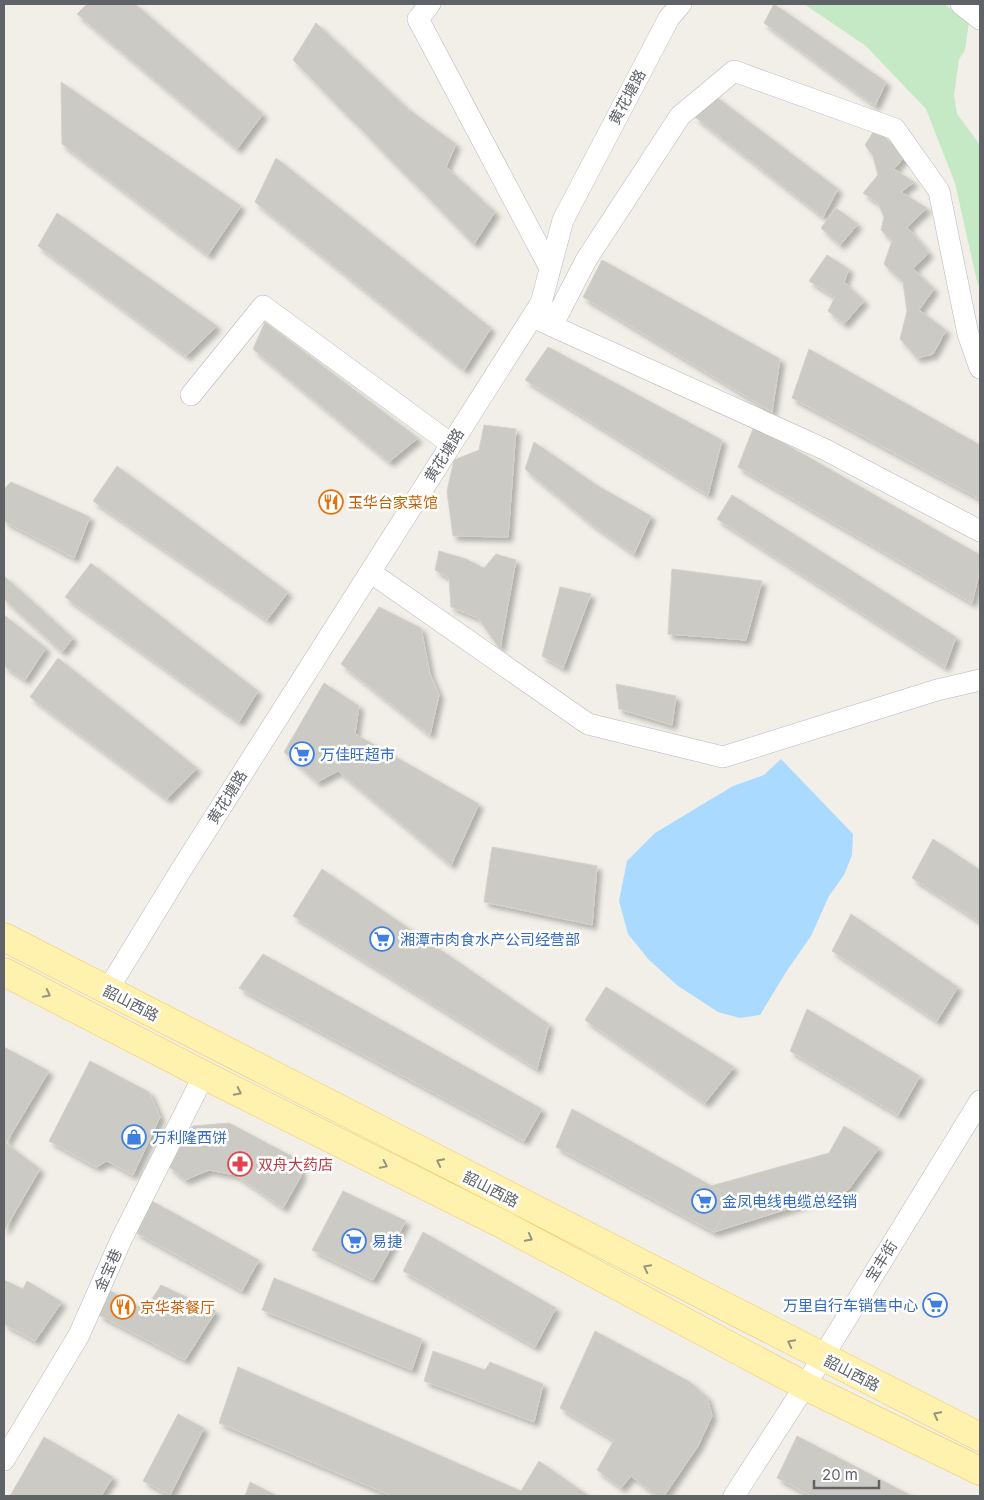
<svg xmlns="http://www.w3.org/2000/svg" width="984" height="1500" font-family="Inter,'Noto Sans SC',sans-serif">
  <defs>
    <filter id="shadow"><feDropShadow dx="4.5" dy="4.5" stdDeviation="2.5" flood-color="#0004"/></filter>
  </defs>
  <rect width="100%" height="100%" fill="#f1efe8"/>
  <path fill="#c5e8c5" d="M 804,4 L 944,4 L 969,22 L 965,50 L 959,59 L 954,95 L 957,114 L 980,145 L 980,281 L 978,286 L 955,183 L 926,109 L 866,46 Z"/>
  <path fill="#aadaff" d="M 781,759 L 853,834 L 852,855 L 844,875 L 829,896 L 811,936 L 786,972 L 760,1015 L 740,1018 L 718,1012 L 678,986 L 649,960 L 628,934 L 619,901 L 627,861 L 655,833 L 733,786 L 764,775 Z"/>
  <path fill="#cccac5" stroke="#d6d1c6" filter="url(#shadow)" d="M 87,4 L 135,4 L 263,114 L 237,149 L 77,14 Z
    M 774,4 L 886,82 L 875,106 L 764,23 Z
    M 316,23 L 408,109 L 456,144 L 446,167 L 495,212 L 474,244 L 293,60 Z
    M 61,82 L 241,206 L 208,255 L 62,144 Z
    M 711,93 L 838,189 L 823,217 L 695,117 Z
    M 875,129 L 906,155 L 894,169 L 914,182 L 901,192 L 927,208 L 907,227 L 929,253 L 913,269 L 934,289 L 919,310 L 946,330 L 933,354 L 917,358 L 900,339 L 907,311 L 903,282 L 884,264 L 892,241 L 881,230 L 884,217 L 878,203 L 863,193 L 878,175 L 873,156 L 865,145 Z
    M 276,158 L 491,328 L 464,370 L 255,202 Z
    M 836,208 L 858,224 L 840,245 L 821,228 Z
    M 57,213 L 217,326 L 186,356 L 38,246 Z
    M 827,255 L 849,269 L 844,282 L 864,301 L 844,324 L 828,311 L 835,297 L 809,281 Z
    M 602,260 L 780,359 L 772,412 L 583,297 Z
    M 265,322 L 418,438 L 389,462 L 253,349 Z
    M 548,347 L 722,440 L 708,495 L 525,380 Z
    M 809,349 L 980,445 L 980,499 L 792,398 Z
    M 484,425 L 516,429 L 508,537 L 453,536 L 447,491 L 454,460 L 479,450 Z
    M 754,426 L 980,555 L 980,569 L 972,603 L 738,467 Z
    M 534,442 L 598,486 L 651,516 L 634,554 L 589,522 L 525,469 Z
    M 117,466 L 288,592 L 267,620 L 93,501 Z
    M 11,482 L 90,517 L 74,558 L 4,521 L 4,489 Z
    M 732,495 L 956,637 L 945,667 L 717,519 Z
    M 439,551 L 466,559 L 484,568 L 496,554 L 516,560 L 500,649 L 478,618 L 451,607 L 449,578 L 435,570 Z
    M 91,563 L 258,691 L 239,722 L 65,597 Z
    M 672,569 L 762,581 L 746,640 L 668,634 Z
    M 4,576 L 73,638 L 62,652 L 4,599 Z
    M 560,587 L 591,594 L 563,668 L 542,656 Z
    M 379,607 L 421,628 L 430,674 L 439,695 L 430,735 L 341,664 Z
    M 4,615 L 46,648 L 25,680 L 4,666 Z
    M 58,658 L 197,768 L 167,799 L 30,697 Z
    M 324,683 L 359,706 L 355,734 L 479,804 L 451,865 L 338,771 L 317,782 L 284,752 Z
    M 616,684 L 676,696 L 672,725 L 619,709 Z
    M 933,839 L 980,870 L 980,922 L 912,878 Z
    M 492,847 L 597,866 L 592,925 L 484,902 Z
    M 322,869 L 549,1024 L 537,1069 L 293,916 Z
    M 851,914 L 958,987 L 937,1021 L 832,951 Z
    M 263,954 L 542,1109 L 524,1141 L 239,988 Z
    M 606,987 L 734,1067 L 705,1103 L 585,1020 Z
    M 807,1009 L 920,1076 L 898,1115 L 790,1051 Z
    M 4,1047 L 49,1071 L 6,1143 L 40,1169 L 4,1231 Z
    M 90,1061 L 149,1092 L 160,1117 L 133,1175 L 107,1161 L 96,1167 L 49,1141 Z
    M 572,1109 L 732,1197 L 714,1232 L 556,1147 Z
    M 229,1123 L 299,1160 L 301,1176 L 283,1208 L 236,1175 L 209,1170 L 185,1180 L 168,1166 L 185,1133 L 193,1126 Z
    M 844,1126 L 879,1148 L 848,1190 L 714,1232 L 732,1197 L 711,1186 L 829,1153 Z
    M 343,1191 L 406,1221 L 373,1280 L 312,1250 Z
    M 152,1201 L 259,1260 L 242,1291 L 135,1232 Z
    M 423,1232 L 556,1308 L 535,1347 L 403,1271 Z
    M 274,1278 L 422,1339 L 412,1370 L 262,1310 Z
    M 4,1280 L 23,1289 L 27,1281 L 62,1302 L 35,1341 L 4,1324 Z
    M 161,1285 L 216,1311 L 185,1360 L 99,1315 L 109,1290 L 145,1310 Z
    M 595,1331 L 690,1382 L 707,1397 L 712,1416 L 698,1446 L 664,1496 L 658,1496 L 631,1476 L 621,1488 L 597,1470 L 614,1440 L 560,1408 Z
    M 433,1351 L 485,1370 L 490,1362 L 543,1384 L 534,1422 L 424,1381 Z
    M 238,1367 L 521,1491 L 539,1461 L 589,1496 L 392,1496 L 219,1423 Z
    M 178,1414 L 204,1428 L 170,1495 L 143,1481 Z
    M 797,1436 L 912,1496 L 812,1496 L 777,1478 Z
    M 44,1437 L 113,1477 L 101,1496 L 10,1496 Z
    M 250,1482 L 277,1496 L 245,1496 Z"/>
  <g fill="none" stroke-linecap="round" stroke-linejoin="round">
    <g stroke="#b5b8bc" stroke-width="22">
      <path id="minor" d="M 430,4 L 418,19 L 550,268
        M 961,4 L 980,19
        M 539,320 L 824,449 L 980,531
        M 552,326 L 586,260 L 680,116 L 734,71 L 895,129 L 939,191 L 968,334 L 980,368
        M 191,395 L 263,306 L 451,444
        M 370,572 L 588,724 L 723,757 L 937,690 L 980,680
        M 107,991 L 181,870 L 541,303 L 563,220 L 669,18 L 681,4
        M 4,1460 L 79,1335 L 121,1240 L 204,1075
        M 734,1496 L 805,1386 L 980,1101"/>
    </g>
    <g stroke="#f2c960" stroke-width="29">
      <path id="primary" d="M 4,937 L 980,1437
        M 4,972 L 204,1075 L 500,1223 L 805,1386 L 980,1471"/>
    </g>
    <use href="#minor" stroke="#fff" stroke-width="21"/>
    <use href="#primary" stroke="#fff2af" stroke-width="28"/>
  </g>
  <defs><path id="oneway-chevron" d="M-2-3.5L2.5 0L-2 3.5" fill="none" stroke-width="1.6" stroke-linecap="round" stroke-linejoin="round" transform="scale(1.25)"/></defs>
  <g stroke="#979581">
    <use href="#oneway-chevron" transform="translate(47 994) rotate(27)"/>
    <use href="#oneway-chevron" transform="translate(238 1092) rotate(26)"/>
    <use href="#oneway-chevron" transform="translate(440 1162) rotate(-153)"/>
    <use href="#oneway-chevron" transform="translate(384 1165) rotate(26)"/>
    <use href="#oneway-chevron" transform="translate(529 1238) rotate(28)"/>
    <use href="#oneway-chevron" transform="translate(647 1268) rotate(-153)"/>
    <use href="#oneway-chevron" transform="translate(791 1343) rotate(-153)"/>
    <use href="#oneway-chevron" transform="translate(937 1415) rotate(-153)"/>
  </g>
  <defs>
    <g id="restaurant-ring" transform="scale(1.25)"><circle r="9.5" fill="#fff" stroke="#e8710a" stroke-width="1.5"/><path d="M-5-6h1v4h1v-4h1v4h1v-4h1v5L-1.5 .5V6h-2V.5L-5-1ZM5-6V6H3V1.5H1.5Q1.5-4 5-6Z" fill="#e8710a"/></g>
    <g id="supermarket-ring" transform="scale(1.25)"><circle r="9.5" fill="#fff" stroke="#3f7fe0" stroke-width="1.5"/><path d="M-6-5.5h2.5l.6 2H6L4.5 2H-2.5L-4.4-4H-6ZM-1.5 3.2a1.3 1.3 0 1 0 .1 0ZM3 3.2a1.3 1.3 0 1 0 .1 0Z" fill="#3f7fe0"/></g>
    <g id="shop-ring" transform="scale(1.25)"><circle r="9.5" fill="#fff" stroke="#3f7fe0" stroke-width="1.5"/><path d="M-5-2.5h2.3a2.7 3.5 0 0 1 5.4 0H5L5.5 6h-11ZM-1.5-2.5h3a1.5 2.3 0 0 0-3 0Z" fill="#3f7fe0"/></g>
    <g id="pharmacy-ring" transform="scale(1.25)"><circle r="9.5" fill="#fff" stroke="#e0444e" stroke-width="1.5"/><path d="M-2-6h4v4h4v4h-4v4h-4v-4h-4v-4h4Z" fill="#e0444e"/></g>
  </defs>
  <g fill-rule="evenodd">
    <use href="#restaurant-ring" x="331" y="502"/>
    <use href="#supermarket-ring" x="302" y="754"/>
    <use href="#supermarket-ring" x="382" y="939"/>
    <use href="#shop-ring" x="134" y="1137"/>
    <use href="#pharmacy-ring" x="240" y="1164"/>
    <use href="#supermarket-ring" x="704" y="1201"/>
    <use href="#supermarket-ring" x="354" y="1241"/>
    <use href="#supermarket-ring" x="935" y="1305"/>
    <use href="#restaurant-ring" x="123" y="1307"/>
  </g>
  <g text-anchor="middle" dominant-baseline="central" stroke-width="5" stroke-linejoin="round" paint-order="stroke">
    <g font-size="15" fill="#5f6368" stroke="#fff">
      <text transform="translate(627 97) rotate(-62)">黄花塘路</text>
      <text transform="translate(444 455) rotate(-58)">黄花塘路</text>
      <text transform="translate(227 797) rotate(-58)">黄花塘路</text>
      <text transform="translate(131 1003) rotate(27)">韶山西路</text>
      <text transform="translate(491 1189) rotate(27)">韶山西路</text>
      <text transform="translate(881 1261) rotate(-58)">宝丰街</text>
      <text transform="translate(108 1270) rotate(-66)">金宝巷</text>
      <text transform="translate(852 1373) rotate(27)">韶山西路</text>
    </g>
    <g font-size="15" fill="#c56008" stroke="#fff" text-anchor="start">
      <text x="348" y="502">玉华台家菜馆</text>
      <text x="140" y="1307">京华茶餐厅</text>
    </g>
    <g font-size="15" fill="#366cbe" stroke="#fff" text-anchor="start">
      <text x="320" y="754">万佳旺超市</text>
      <text x="400" y="939">湘潭市肉食水产公司经营部</text>
      <text x="152" y="1137">万利隆西饼</text>
      <text x="722" y="1201">金凤电线电缆总经销</text>
      <text x="372" y="1241">易捷</text>
      <text x="918" y="1305" text-anchor="end">万里自行车销售中心</text>
    </g>
    <g font-size="15" fill="#be3a42" stroke="#fff" text-anchor="start">
      <text x="258" y="1164">双舟大药店</text>
    </g>
  </g>
  <rect width="984" height="1500" fill="none" stroke="#5f6368" stroke-width="10"/>
  <path d="M814 1480v8h65v-8" fill="none" stroke="#5f6368" stroke-width="2.5"/>
  <text x="822" y="1480" font-size="15" fill="#5f6368" stroke="#ffffff" stroke-width="4" paint-order="stroke">20 m</text>
</svg>
